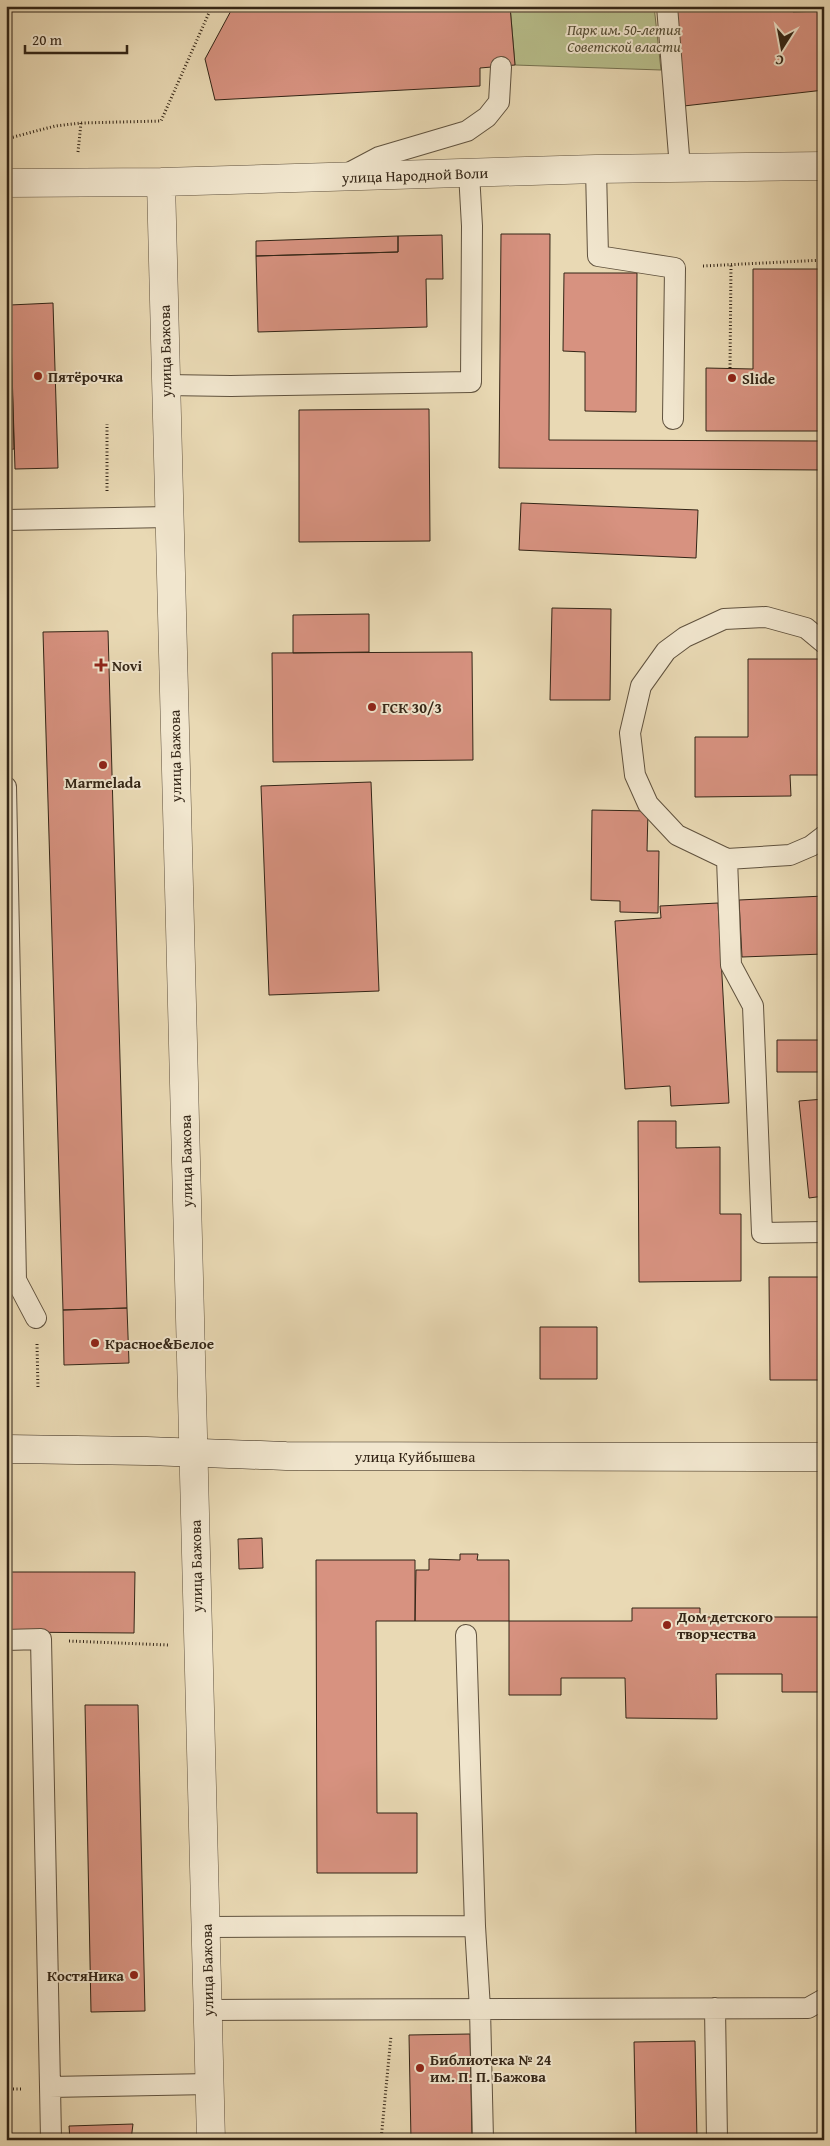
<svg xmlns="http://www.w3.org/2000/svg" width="830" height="2146" font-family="'Gentium Book Plus',serif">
  <rect width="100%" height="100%" fill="#e9d9b4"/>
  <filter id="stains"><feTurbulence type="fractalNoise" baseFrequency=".004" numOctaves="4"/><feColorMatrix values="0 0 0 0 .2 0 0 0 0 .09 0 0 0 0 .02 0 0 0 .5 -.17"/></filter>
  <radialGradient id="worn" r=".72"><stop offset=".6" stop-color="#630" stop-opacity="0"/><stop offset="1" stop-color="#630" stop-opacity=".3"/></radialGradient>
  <path fill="#b8bf8c" stroke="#767251" d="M 510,6 L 654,6 L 661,70 L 515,65 Z"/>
  <path fill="#d79280" stroke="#332516" d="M 510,6 L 515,65 L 480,68 L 480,86 L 215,100 L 205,59 L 233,7 Z
    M 669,6 L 792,6 L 793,12 L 821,11 L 824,90 L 675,107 Z
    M 501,234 L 550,234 L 549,440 L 824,441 L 824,470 L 499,468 Z
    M 442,235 L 443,279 L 426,279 L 427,327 L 258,332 L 256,256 L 398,252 L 398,236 Z
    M 398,236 L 398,252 L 256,256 L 256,241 Z
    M 753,269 L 821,269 L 821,287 L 824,287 L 824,431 L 706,431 L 706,368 L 753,369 Z
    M 564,273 L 637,273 L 636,412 L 585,411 L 585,352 L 563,351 Z
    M 53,303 L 58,468 L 15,469 L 10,305 Z
    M 6,305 L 10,305 L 14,449 L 6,450 Z
    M 429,409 L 430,541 L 299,542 L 299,410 Z
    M 521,503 L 698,510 L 696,558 L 519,550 Z
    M 552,608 L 611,609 L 610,700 L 550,700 Z
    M 369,614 L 369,652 L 293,653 L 293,615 Z
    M 108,631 L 127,1308 L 63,1310 L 43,632 Z
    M 472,652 L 473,760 L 273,762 L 272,653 Z
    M 748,659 L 823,659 L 824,775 L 790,775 L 791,796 L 695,797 L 695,737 L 748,737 Z
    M 371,782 L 379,991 L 269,995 L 261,786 Z
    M 592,810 L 648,811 L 647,851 L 659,851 L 658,913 L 620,912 L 620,901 L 591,900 Z
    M 824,896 L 824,954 L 742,957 L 739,900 Z
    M 718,903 L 729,1103 L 671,1106 L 670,1086 L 625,1089 L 615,921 L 661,918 L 660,906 Z
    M 777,1040 L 824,1040 L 824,1072 L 777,1072 Z
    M 824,1099 L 824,1196 L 809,1198 L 799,1101 Z
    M 638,1121 L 676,1121 L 676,1148 L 720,1147 L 720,1214 L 741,1214 L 741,1281 L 639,1282 Z
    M 769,1277 L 824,1277 L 824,1380 L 770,1380 Z
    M 127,1308 L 129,1363 L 64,1365 L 63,1310 Z
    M 540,1327 L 597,1327 L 597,1379 L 540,1379 Z
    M 262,1538 L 263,1568 L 239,1569 L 238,1539 Z
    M 460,1554 L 478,1554 L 477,1560 L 509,1560 L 509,1621 L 415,1621 L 416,1570 L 429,1570 L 429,1559 L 460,1560 Z
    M 316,1560 L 415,1560 L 415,1621 L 376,1621 L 377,1813 L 417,1813 L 417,1873 L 317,1873 Z
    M 6,1572 L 135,1572 L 134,1633 L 6,1632 Z
    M 632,1608 L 700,1608 L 700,1617 L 824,1617 L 824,1692 L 782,1692 L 782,1674 L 716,1674 L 717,1719 L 626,1718 L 625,1678 L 561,1678 L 561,1695 L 509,1695 L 509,1621 L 632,1621 Z
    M 85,1705 L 138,1705 L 145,2011 L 91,2012 Z
    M 470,2034 L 472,2140 L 411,2140 L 409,2035 Z
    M 695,2041 L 697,2140 L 636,2140 L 634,2042 Z
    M 133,2124 L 131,2140 L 70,2140 L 69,2126 Z"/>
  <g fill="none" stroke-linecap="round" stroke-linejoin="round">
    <g stroke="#60523e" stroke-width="22">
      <path id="service" d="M 667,6 L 680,168
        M 596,169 L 598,256 L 675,268 L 673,419
        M 345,175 L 379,157 L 467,131 L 487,117 L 499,102 L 501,67
        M 166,385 L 231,386 L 471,382 L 472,226 L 469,173
        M 6,520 L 169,517
        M 824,643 L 806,628 L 766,617 L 724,619 L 685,637 L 666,651 L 641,686 L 630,733 L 635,775 L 648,804 L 677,835 L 727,859 L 790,855 L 811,846 L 824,836
        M 6,787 L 16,1280 L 36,1318
        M 727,859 L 731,965 L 753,1006 L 762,1233 L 824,1232
        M 466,1635 L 475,1926 L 480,2009 L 483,2140
        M 6,1640 L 41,1639 L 50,2087 L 210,2084
        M 206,1927 L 475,1926
        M 715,2008 L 717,2140
        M 208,2010 L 808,2008 L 824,1999
        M 50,2087 L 51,2140"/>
    </g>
    <g stroke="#60523e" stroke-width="29">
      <path id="minor" d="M 161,182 L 211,2140
        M 6,183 L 161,182 L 596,169 L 824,166"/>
    </g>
    <g stroke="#332516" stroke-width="29">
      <path id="secondary" d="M 6,1449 L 147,1451 L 286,1456 L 824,1457"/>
    </g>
    <path stroke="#332516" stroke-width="3" stroke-dasharray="1 2.5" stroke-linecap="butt" d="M 6,139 L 55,126 L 81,123 L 161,121 L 212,6
      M 78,152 L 81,123
      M 703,266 L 824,260
      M 730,368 L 731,265
      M 107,491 L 107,424
      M 37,1344 L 38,1389
      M 69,1641 L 168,1645
      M 6,2089 L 22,2089
      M 381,2140 L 391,2036"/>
    <use href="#service" stroke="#f1e6ce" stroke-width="20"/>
    <use href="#minor" stroke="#f1e6ce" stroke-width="28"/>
    <use href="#secondary" stroke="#f1e6ce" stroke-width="28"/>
  </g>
  <g fill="#8f2418" stroke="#f1e6ce" stroke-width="2">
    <circle cx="38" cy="376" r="5"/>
    <circle cx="732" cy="378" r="5"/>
    <path d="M98.5 657.5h5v5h5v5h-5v5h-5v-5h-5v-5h5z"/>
    <circle cx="372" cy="707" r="5"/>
    <circle cx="103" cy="765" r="5"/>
    <circle cx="95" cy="1343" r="5"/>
    <circle cx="667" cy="1625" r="5"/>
    <circle cx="134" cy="1975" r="5"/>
    <circle cx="420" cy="2068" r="5"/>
  </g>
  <g text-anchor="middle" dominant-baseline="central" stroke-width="4" stroke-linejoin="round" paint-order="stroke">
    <g font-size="15" font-style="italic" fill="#544c34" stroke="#f1e6ce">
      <text x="624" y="29">Парк им. 50-летия<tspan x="624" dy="17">Советской власти</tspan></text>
    </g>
    <g font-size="15" fill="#332516" stroke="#f1e6ce">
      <text transform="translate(415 175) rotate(-2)">улица Народной Воли</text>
      <text transform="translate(165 351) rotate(-91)">улица Бажова</text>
      <text transform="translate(175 756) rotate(-91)">улица Бажова</text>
      <text transform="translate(186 1161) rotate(-91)">улица Бажова</text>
      <text x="415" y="1456">улица Куйбышева</text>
      <text transform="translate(196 1566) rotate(-91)">улица Бажова</text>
      <text transform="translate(207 1970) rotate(-91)">улица Бажова</text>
    </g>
    <g font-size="15" font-weight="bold" fill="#332516" stroke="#f1e6ce" text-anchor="start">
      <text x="48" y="376">Пятёрочка</text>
      <text x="742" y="378">Slide</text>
      <text x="112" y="665">Novi</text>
      <text x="382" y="707">ГСК 30/3</text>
      <text x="103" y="782" text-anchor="middle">Marmelada</text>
      <text x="105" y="1343">Красное&amp;Белое</text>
      <text x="677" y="1616">Дом детского<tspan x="677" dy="17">творчества</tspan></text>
      <text x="124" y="1975" text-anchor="end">КостяНика</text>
      <text x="430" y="2059">Библиотека № 24<tspan x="430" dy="17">им. П. П. Бажова</tspan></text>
    </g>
  </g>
  <rect width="830" height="2146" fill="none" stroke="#e9d9b4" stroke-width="25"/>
  <rect x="8" y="8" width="815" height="2131" fill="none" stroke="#332516" stroke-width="2.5"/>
  <rect x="12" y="12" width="805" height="2121" fill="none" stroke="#332516"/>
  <g transform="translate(782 48) rotate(191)" stroke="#f1e6ce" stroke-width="4" paint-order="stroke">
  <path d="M0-4L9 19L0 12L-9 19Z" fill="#332516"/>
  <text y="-8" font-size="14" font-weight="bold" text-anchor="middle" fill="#332516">С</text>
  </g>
  <path d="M25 45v8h102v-8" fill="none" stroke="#332516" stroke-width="2.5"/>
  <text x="32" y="45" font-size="15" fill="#332516" stroke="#f1e6ce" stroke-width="4" paint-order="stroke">20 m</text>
  <rect width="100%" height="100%" filter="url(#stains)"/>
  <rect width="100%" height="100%" fill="url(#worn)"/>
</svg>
